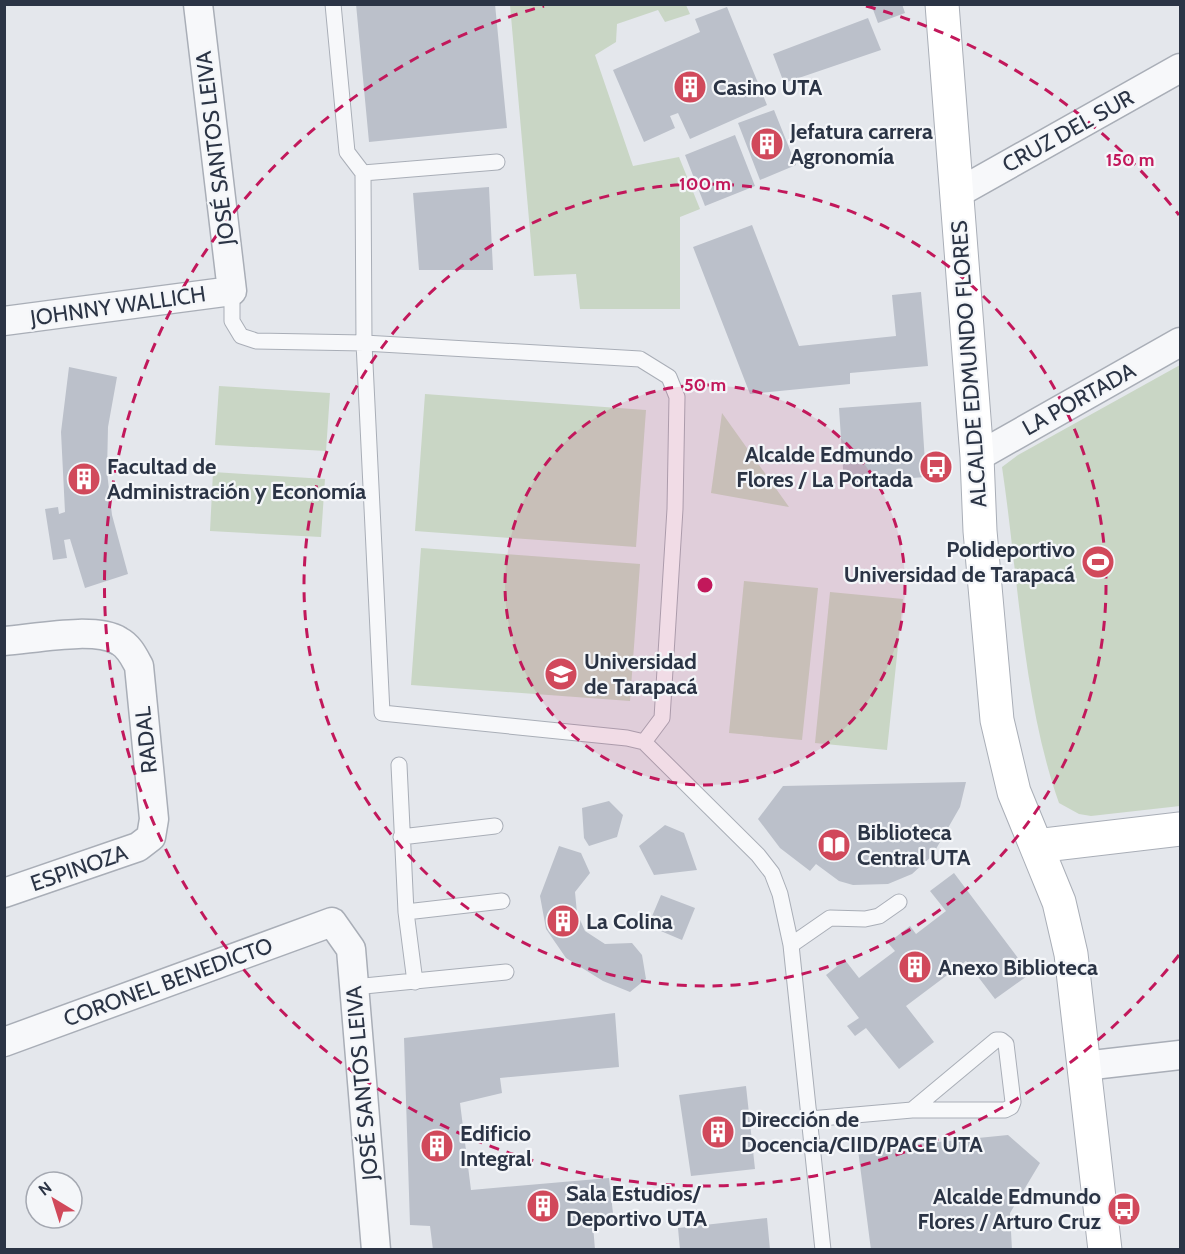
<svg xmlns="http://www.w3.org/2000/svg" width="1185" height="1254" font-family="Cabin,sans-serif">
  <rect width="100%" height="100%" fill="#e4e7ec"/>
  <path fill="#c9d6c5" d="M 510,5 L 686,5 L 690,14 L 665,22 L 658,10 L 617,24 L 616,42 L 595,55 L 633,166 L 679,157 L 700,209 L 680,217 L 680,309 L 580,309 L 576,274 L 534,276 Z
    M 1180,365 L 1180,806 L 1091,816 L 1079,814 L 1059,803 C 1023,702 1018,574 1002,467 L 1018,455 Z
    M 219,386 L 330,393 L 326,451 L 215,445 Z
    M 425,394 L 646,410 L 636,547 L 415,531 Z
    M 722,413 L 789,507 L 711,493 Z
    M 213,472 L 325,479 L 321,537 L 210,531 Z
    M 421,548 L 640,564 L 630,701 L 411,685 Z
    M 744,581 L 818,588 L 802,740 L 729,733 Z
    M 830,592 L 903,599 L 887,750 L 815,743 Z"/>
  <path fill="#bbc0ca" d="M 356,4 L 495,4 L 507,128 L 369,142 Z
    M 871,4 L 902,4 L 905,13 L 878,23 Z
    M 727,7 L 767,105 L 690,139 L 678,113 L 670,116 L 675,128 L 644,142 L 613,70 L 700,32 L 695,19 Z
    M 868,18 L 881,50 L 784,83 L 773,54 Z
    M 774,110 L 796,165 L 760,180 L 738,123 Z
    M 735,135 L 755,186 L 705,206 L 685,155 Z
    M 489,187 L 493,270 L 419,270 L 413,193 Z
    M 752,225 L 799,346 L 896,336 L 892,295 L 921,292 L 928,366 L 850,373 L 850,384 L 750,394 L 693,247 Z
    M 69,367 L 117,377 L 108,427 L 107,472 L 112,515 L 128,574 L 85,588 L 70,539 L 64,540 L 67,558 L 53,560 L 45,509 L 58,507 L 59,514 L 65,512 L 61,432 Z
    M 921,402 L 926,477 L 844,483 L 839,408 Z
    M 966,782 L 960,807 L 932,856 L 912,874 L 888,884 L 853,885 L 839,881 L 816,864 L 810,871 L 780,848 L 758,819 L 783,786 Z
    M 609,801 L 623,815 L 617,837 L 589,846 L 584,838 L 582,808 Z
    M 665,825 L 684,833 L 697,870 L 654,875 L 639,846 Z
    M 559,846 L 581,853 L 590,873 L 575,892 L 577,913 L 585,931 L 605,944 L 632,943 L 642,955 L 646,979 L 630,992 L 603,981 L 566,958 L 546,929 L 540,896 Z
    M 954,873 L 1030,974 L 995,999 L 966,961 L 906,1006 L 934,1042 L 899,1069 L 866,1028 L 855,1036 L 847,1026 L 859,1018 L 826,975 L 845,960 L 859,978 L 895,951 L 888,943 L 910,926 L 916,934 L 946,911 L 930,891 Z
    M 661,895 L 695,908 L 682,940 L 656,929 L 650,921 Z
    M 615,1013 L 619,1067 L 500,1078 L 502,1093 L 460,1103 L 471,1190 L 609,1178 L 614,1222 L 593,1225 L 595,1250 L 433,1250 L 430,1226 L 410,1225 L 404,1038 Z
    M 746,1086 L 755,1169 L 691,1176 L 679,1095 Z
    M 1008,1135 L 1040,1163 L 1010,1213 L 1012,1250 L 871,1250 L 858,1150 Z
    M 767,1218 L 770,1250 L 680,1250 L 678,1228 Z"/>
  <g fill="none" stroke-linecap="round" stroke-linejoin="round">
    <g stroke="#a9aeb7" stroke-width="17">
      <path id="lane" d="M 363,173 L 497,162
        M 232,291 L 232,321 L 241,336 L 256,341 L 364,343 L 363,173 L 347,152 L 333,4
        M 364,343 L 640,359 L 669,377 L 677,397 L 675,509 L 662,718 L 644,742 L 627,738 L 382,713 Z
        M 644,742 L 758,855 L 772,873 L 780,894 L 791,945 L 823,1250
        M 399,765 L 406,912 L 415,982
        M 401,837 L 495,826
        M 406,912 L 502,901
        M 791,945 L 830,918 L 865,919 L 879,916 L 899,902
        M 354,987 L 506,972
        M 810,1119 L 912,1110 L 1005,1110 L 1011,1107 L 1013,1102 L 1006,1044 L 1001,1040 L 996,1040 L 912,1110"/>
    </g>
    <g stroke="#a9aeb7" stroke-width="31">
      <path id="street" d="M 956,194 L 1180,68
        M 4,321 L 232,291 L 198,4
        M 977,457 L 1180,342
        M 4,641 C 33,639 95,626 119,641 C 129,646 134,657 139,666 L 154,819 L 151,837 L 138,847 L 4,893
        M 4,1042 L 332,922 L 351,949 L 376,1250
        M 1084,1066 L 1180,1055"/>
    </g>
    <g stroke="#a9aeb7" stroke-width="35">
      <path id="secondary" d="M 942,4 L 977,457 L 980,531 L 997,720 L 1014,792 L 1059,902 L 1071,954 L 1105,1250
        M 1036,846 L 1180,829"/>
    </g>
    <use href="#lane" stroke="#f7f8fa" stroke-width="15"/>
    <use href="#street" stroke="#f7f8fa" stroke-width="28"/>
    <use href="#secondary" stroke="#fff" stroke-width="33"/>
  </g>
  <circle cx="705" cy="585" r="200" fill="#c2185b" fill-opacity=".12"/>
  <g fill="none" stroke="#c2185b" stroke-width="3" stroke-dasharray="10 8">
    <circle cx="705" cy="585" r="200"/>
    <circle cx="705" cy="585" r="401"/>
    <path d="M1179 955A601 601 0 1 1 544 6M866 6A601 601 0 0 1 1179 215"/>
  </g>
  <defs>
    <g id="building-disc" transform="scale(1.725)"><circle r="9.5" fill="#d1495b" stroke="#f4f6f9"/><path d="M-4-6H4V6H1V3H-1V6H-4ZM-2.5-4.3h1.7v1.8h-1.7ZM.8-4.3h1.7v1.8H.8ZM-2.5-1h1.7V.8h-1.7ZM.8-1h1.7V.8H.8Z" fill="#fff"/></g>
    <g id="bus-disc" transform="scale(1.725)"><circle r="9.5" fill="#d1495b" stroke="#f4f6f9"/><path d="M-5-6H5V4H4V6H2V4H-2V6H-4V4H-5ZM-3.5-4V0h7V-4ZM-3.5 1.2v1.5H-2V1.2ZM2 1.2v1.5H3.5V1.2Z" fill="#fff"/></g>
    <g id="stadium-disc" transform="scale(1.725)"><circle r="9.5" fill="#d1495b" stroke="#f4f6f9"/><path d="M0-5a6.5 5 0 1 0 0 10a6.5 5 0 1 0 0-10ZM-3.5-1.8h7v3.6h-7Z" fill="#fff"/></g>
    <g id="university-disc" transform="scale(1.725)"><circle r="9.5" fill="#d1495b" stroke="#f4f6f9"/><path d="M0-5L7-2L0 1L-7-2ZM-4 1L0 2.5L4 1V4Q0 6-4 4Z" fill="#fff"/></g>
    <g id="library-disc" transform="scale(1.725)"><circle r="9.5" fill="#d1495b" stroke="#f4f6f9"/><path d="M-6-4Q-3-5.5-.7-3.5V5Q-3 3-6 4ZM6-4Q3-5.5 .7-3.5V5Q3 3 6 4Z" fill="#fff"/></g>
  </defs>
  <g fill-rule="evenodd">
    <use href="#building-disc" x="690" y="87"/>
    <use href="#building-disc" x="767" y="144"/>
    <use href="#bus-disc" x="936" y="467"/>
    <use href="#building-disc" x="84" y="479"/>
    <use href="#stadium-disc" x="1098" y="562"/>
    <use href="#university-disc" x="561" y="674"/>
    <use href="#library-disc" x="834" y="845"/>
    <use href="#building-disc" x="563" y="921"/>
    <use href="#building-disc" x="915" y="967"/>
    <use href="#building-disc" x="718" y="1132"/>
    <use href="#building-disc" x="437" y="1146"/>
    <use href="#building-disc" x="543" y="1206"/>
    <use href="#bus-disc" x="1124" y="1209"/>
  </g>
  <g text-anchor="middle" dominant-baseline="central" stroke-width="4.5" stroke-linejoin="round" paint-order="stroke">
    <g font-size="22" font-weight="bold" fill="#2b3445" stroke="#f4f6f9" text-anchor="start">
      <text x="713" y="87">Casino UTA</text>
      <text x="790" y="131">Jefatura carrera<tspan x="790" dy="25">Agronomía</tspan></text>
      <text x="913" y="454" text-anchor="end">Alcalde Edmundo<tspan x="913" dy="25">Flores / La Portada</tspan></text>
      <text x="107" y="466">Facultad de<tspan x="107" dy="25">Administración y Economía</tspan></text>
      <text x="1075" y="549" text-anchor="end">Polideportivo<tspan x="1075" dy="25">Universidad de Tarapacá</tspan></text>
      <text x="584" y="661">Universidad<tspan x="584" dy="25">de Tarapacá</tspan></text>
      <text x="857" y="832">Biblioteca<tspan x="857" dy="25">Central UTA</tspan></text>
      <text x="586" y="921">La Colina</text>
      <text x="938" y="967">Anexo Biblioteca</text>
      <text x="741" y="1119">Dirección de<tspan x="741" dy="25">Docencia/CIID/PACE UTA</tspan></text>
      <text x="460" y="1133">Edificio<tspan x="460" dy="25">Integral</tspan></text>
      <text x="566" y="1193">Sala Estudios/<tspan x="566" dy="25">Deportivo UTA</tspan></text>
      <text x="1101" y="1196" text-anchor="end">Alcalde Edmundo<tspan x="1101" dy="25">Flores / Arturo Cruz</tspan></text>
    </g>
    <g font-size="22" fill="#2b3445" stroke="#f4f6f9">
      <text transform="translate(1068 131) rotate(-29)">CRUZ DEL SUR</text>
      <text transform="translate(215 148) rotate(-97)">JOSÉ SANTOS LEIVA</text>
      <text transform="translate(118 306) rotate(-8)">JOHNNY WALLICH</text>
      <text transform="translate(969 364) rotate(-94)">ALCALDE EDMUNDO FLORES</text>
      <text transform="translate(1079 399) rotate(-29)">LA PORTADA</text>
      <text transform="translate(146 740) rotate(-96)">RADAL</text>
      <text transform="translate(79 868) rotate(-19)">ESPINOZA</text>
      <text transform="translate(168 982) rotate(-20)">CORONEL BENEDICTO</text>
      <text transform="translate(362 1083) rotate(-95)">JOSÉ SANTOS LEIVA</text>
    </g>
  </g>
  <circle cx="705" cy="585" r="9" fill="#c2185b" stroke="#f4f6f9" stroke-width="3"/>
  <g font-size="18" text-anchor="middle" font-weight="bold" fill="#c2185b" stroke="#f4f6f9" stroke-width="4.5" stroke-linejoin="round" paint-order="stroke">
    <text x="1130" y="166">150 m</text>
    <text x="705" y="190">100 m</text>
    <text x="705" y="391">50 m</text>
  </g>
  <rect width="1185" height="1254" fill="none" stroke="#2b3445" stroke-width="12"/>
  <g transform="translate(54 1200) rotate(322)"><circle r="28" fill="#f4f6f9" stroke="#a4a8b1" stroke-width="1.5"/>
  <path d="M0-4.5L10 22L0 15L-10 22Z" fill="#d1495b"/>
  <text y="-9" font-size="16" font-weight="bold" text-anchor="middle" fill="#2b3445">N</text>
  </g>
</svg>
